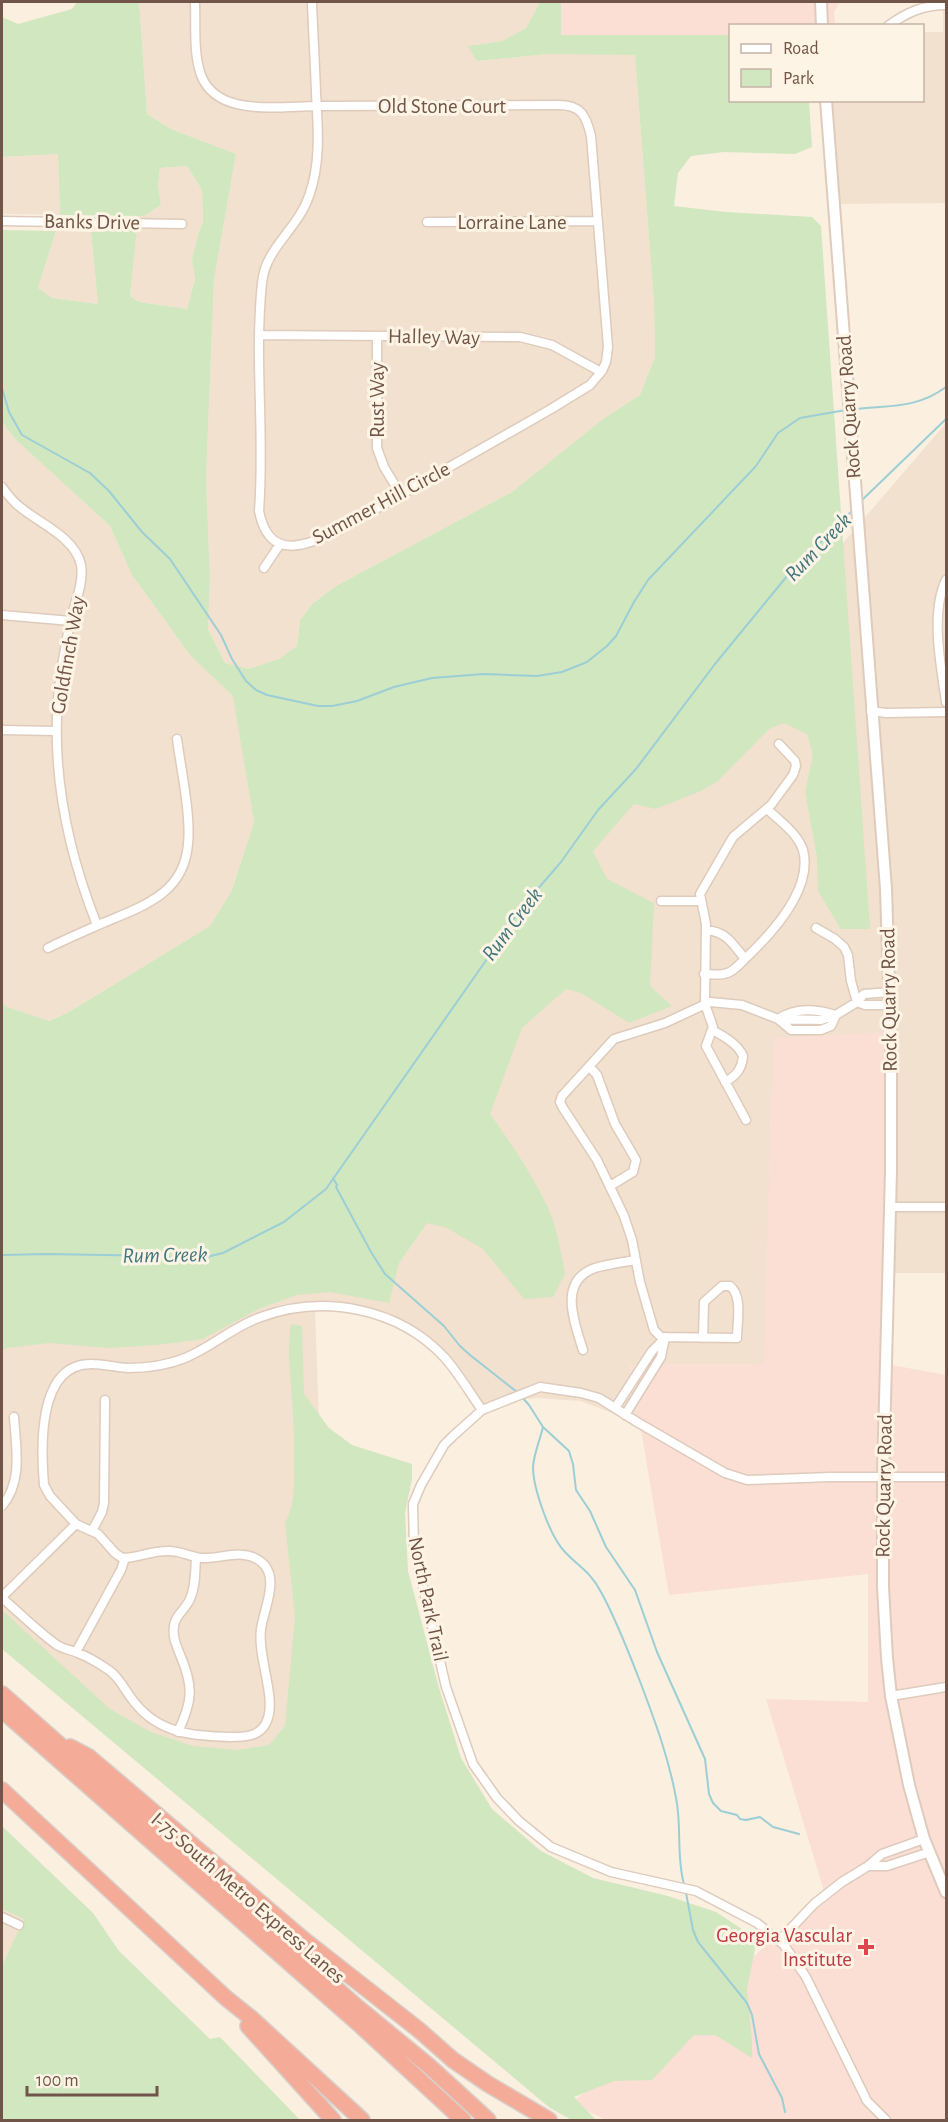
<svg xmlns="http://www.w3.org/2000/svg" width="948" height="2122" font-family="'Alegreya Sans',sans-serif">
  <rect width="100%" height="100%" fill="#fbefe0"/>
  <path fill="#f2e1cf" d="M 139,2 L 540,2 L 526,28 L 502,41 L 469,46 L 477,61 L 549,54 L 635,54 L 654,302 L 655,357 L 640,395 L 603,419 L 512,492 L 336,586 L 312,604 L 300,620 L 297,646 L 279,659 L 248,669 L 225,663 L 208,629 L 210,576 L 206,478 L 214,280 L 236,154 L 171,129 L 147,114 Z
    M 943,2 L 946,2 L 946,203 L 832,204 L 825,101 L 922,100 L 923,32 L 943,32 Z
    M 58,154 L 60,215 L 2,214 L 2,157 Z
    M 187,166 L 202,190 L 203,222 L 198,235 L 192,259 L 195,278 L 187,309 L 139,302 L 130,296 L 138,216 L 144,216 L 161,205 L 158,185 L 160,168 Z
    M 56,231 L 91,232 L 98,304 L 52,298 L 38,288 Z
    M 2,422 L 16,440 L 110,526 L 132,575 L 190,655 L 234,696 L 254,822 L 232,890 L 210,926 L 69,1012 L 48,1021 L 7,1007 L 2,1003 Z
    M 946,423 L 946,1273 L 886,1273 L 776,1038 L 771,1106 L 765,1364 L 630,1365 L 640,1423 L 580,1401 L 538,1398 L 475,1404 L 431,1341 L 347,1309 L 315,1310 L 330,1728 L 227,1834 L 2,1630 L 2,1253 L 320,1152 Z
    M 2,1909 L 25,1919 L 2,1966 Z"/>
  <path fill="#fbded4" d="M 561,2 L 840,2 L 834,12 L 835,25 L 730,26 L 730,35 L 560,35 Z
    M 886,1032 L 886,1364 L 946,1375 L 946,2120 L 606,2120 L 571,2103 L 734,1975 L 824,1891 L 766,1699 L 868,1702 L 868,1574 L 669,1595 L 630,1365 L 764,1364 L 771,1106 L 775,1038 Z"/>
  <path fill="#d1e7c0" d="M 77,2 L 139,2 L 147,114 L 171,129 L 236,154 L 214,280 L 206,478 L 210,576 L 208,629 L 225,663 L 248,669 L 279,659 L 297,646 L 300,620 L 312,604 L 336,586 L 512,492 L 603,419 L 640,395 L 655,357 L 654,302 L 635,55 L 549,54 L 477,61 L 468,46 L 502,41 L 526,28 L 540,2 L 561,2 L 561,35 L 730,35 L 730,100 L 809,101 L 812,147 L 795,154 L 724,152 L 691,156 L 678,173 L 674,206 L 726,212 L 812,217 L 821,226 L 870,929 L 841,929 L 818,891 L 817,857 L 805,792 L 813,755 L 807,734 L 784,723 L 769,729 L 718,781 L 701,791 L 656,809 L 634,804 L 593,851 L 607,879 L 654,903 L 650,986 L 672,1006 L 629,1023 L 581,993 L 566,989 L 522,1028 L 490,1114 C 511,1143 532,1174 547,1206 C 557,1226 561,1252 565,1274 L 553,1297 L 524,1299 L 483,1249 L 447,1228 L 427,1223 L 399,1263 L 389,1303 L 330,1292 L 296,1295 L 259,1309 L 203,1339 L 156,1345 L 110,1348 L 50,1343 L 6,1348 L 2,1351 L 2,1003 L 7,1007 L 49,1021 L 69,1012 L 210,926 L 232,890 L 254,822 L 233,696 L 190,655 L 132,575 L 110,526 L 16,440 L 2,422 L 2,230 L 56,231 L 38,288 L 52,298 L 98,304 L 91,232 L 137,229 L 130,296 L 139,302 L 187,309 L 195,279 L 192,259 L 198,235 L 203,222 L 202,190 L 187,166 L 160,168 L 158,185 L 161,205 L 144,216 L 60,215 L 58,154 L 2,157 L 2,17 L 18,24 L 72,9 Z
    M 291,1324 L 302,1326 L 304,1394 L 329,1428 L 352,1445 L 412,1464 L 412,1479 L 405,1513 L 408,1571 L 439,1688 L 461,1758 L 492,1809 L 541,1851 L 593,1878 L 668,1896 L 716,1912 L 757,1939 L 747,1989 L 752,2040 L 752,2058 L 715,2035 L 694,2035 L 652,2080 L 614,2081 L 574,2097 L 596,2120 L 572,2120 L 550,2108 L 2,1649 L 2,1610 L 110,1709 L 151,1732 L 193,1746 L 238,1750 L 269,1745 L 285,1726 L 295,1617 L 285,1523 C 296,1503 294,1482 294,1459 C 294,1445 294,1431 293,1417 C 292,1386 286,1356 291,1324 Z
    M 2,1826 L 93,1913 L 119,1951 L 210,2039 L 220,2037 L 300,2120 L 2,2120 L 2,1966 L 24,1919 L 2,1909 Z"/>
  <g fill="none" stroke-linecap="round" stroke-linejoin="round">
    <path stroke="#9cced5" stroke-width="2" d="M 2,388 L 9,412 L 22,435 L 90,473 L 109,491 L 142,532 L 170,559 L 221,635 L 232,659 L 246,681 L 256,690 L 267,695 L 318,706 L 332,706 L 357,701 L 394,687 L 432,678 L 484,674 L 537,676 L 562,672 L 587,662 L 607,646 L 616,636 L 634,602 L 648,580 L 756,466 L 778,433 L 800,418 L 846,410
      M 854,409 C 890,405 916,409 946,387
      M 860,502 L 946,419
      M 333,1178 L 337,1185 L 336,1187 L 371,1252 L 385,1274 L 444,1326 L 460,1346 L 470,1355 L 517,1392
      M 2,1255 L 47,1254 L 161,1256 L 185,1260 L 198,1259 L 223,1253 L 284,1222 L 326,1189 L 508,929 L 517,913 L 561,862 L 598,810 L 636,769 L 715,664 L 792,570 L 852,511
      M 521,1396 L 529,1405 L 543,1427 L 569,1451 L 573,1464 L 576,1490 L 590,1511 L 606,1547 L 635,1590 L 657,1652 L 705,1759 L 709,1794 L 713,1803 L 721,1811 L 737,1815 L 740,1819 L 746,1820 L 760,1817 L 773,1827 L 799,1834
      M 543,1427 C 540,1440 534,1453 533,1467 C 533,1488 550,1537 565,1552 C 579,1567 590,1571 601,1592 C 617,1621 629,1653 641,1684 C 655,1721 669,1759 676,1798 C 682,1826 676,1856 684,1884
      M 686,1893 L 693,1930 L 698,1942 L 747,2003 L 752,2015 L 759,2054 L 782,2098 L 785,2112"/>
    <g stroke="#decbbc" stroke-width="11">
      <path id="minor" d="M 195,2 C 196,25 193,53 201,75 C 217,118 281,106 317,106 L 558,105 C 581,105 586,115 591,136 L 608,347 L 606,362 L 602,371 L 590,385 L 551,409 L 339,530 C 305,546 269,562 259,511 C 265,435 254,359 262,283 C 265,248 298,229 309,196 C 321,163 318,127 316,93 C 315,62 313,32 312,2
        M 888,26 C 907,12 924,5 946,5
        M 2,221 L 182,224
        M 427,222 L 597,221
        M 259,335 L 520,337 L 552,345 L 601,372
        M 377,336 L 377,448 L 384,467 L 401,495
        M 2,487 C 7,494 13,502 20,507 C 40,524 75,537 81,565 C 84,582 75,603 71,619 C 67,636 64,654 61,672 C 48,760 65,844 97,925
        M 264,568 L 280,544
        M 946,580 C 930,613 941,667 946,702
        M 2,615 L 71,621
        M 871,711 L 886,713 L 946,712
        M 2,730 L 55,731
        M 661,901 L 701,901
        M 816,928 L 835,939 L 844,947 L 848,955 L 851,981 L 857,1002 L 865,1005 L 890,1005
        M 706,930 C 727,932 732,943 745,959
        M 48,948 C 66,939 85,931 103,923 C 143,906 184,894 188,844 C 191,815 181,769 177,739
        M 704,974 C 711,974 720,976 727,973 C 735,971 742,961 748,956 C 773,932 813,888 803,850 C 798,834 779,820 767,809
        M 778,1019 L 791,1030 L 821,1030 L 831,1026 L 836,1015
        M 778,1019 C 795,1007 817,1009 836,1015
        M 712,1030 C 724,1036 738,1044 743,1056 C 742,1069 736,1076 725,1082
        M 589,1066 L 597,1075 L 615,1124 L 636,1160 L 633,1172 L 610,1186
        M 746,1120 L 706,1046 L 713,1027 L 705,1004 L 706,924 L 700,894 L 733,837 L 771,805 L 793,775 L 796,766 L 795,761 L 779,744
        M 889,1207 L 946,1207
        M 703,1338 L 704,1302 L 722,1286 L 730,1286 C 743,1296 737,1323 737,1338 L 661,1337 L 654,1330 L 640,1282 L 632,1240 L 624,1216 L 597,1160 L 563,1108 L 560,1102 L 562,1096 L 614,1039 L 665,1023 L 710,1002 L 742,1005 L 778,1019 L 821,1020 L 836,1015 L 857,1002 L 864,994 L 890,992
        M 583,1350 C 575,1324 557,1281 595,1268 C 608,1264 623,1262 636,1260
        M 615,1408 L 652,1351 L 665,1338
        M 625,1415 L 661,1357 L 665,1337
        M 2,1506 C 23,1482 16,1447 14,1417
        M 92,1531 L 102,1512 L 104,1503 L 105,1400
        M 2,1597 L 76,1524
        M 2,1598 C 20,1613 37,1631 57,1645 C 63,1649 71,1650 78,1653 C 89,1657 100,1664 110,1671 C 121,1679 126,1693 135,1703 C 160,1734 194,1736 230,1737 C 244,1737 259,1737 266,1723 C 278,1700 257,1658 261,1629 C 264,1608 281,1576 260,1561 C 243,1548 221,1559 202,1558 C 190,1557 179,1550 167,1551 C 151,1551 137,1558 122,1558 L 115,1553 L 98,1534 L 76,1524 L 50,1496 L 44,1485 C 41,1449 37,1364 91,1364 C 103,1364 115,1367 127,1368 C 146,1368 168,1365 185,1358 C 212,1347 234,1326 261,1317 C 324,1294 399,1308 445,1358 C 459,1374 470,1393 482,1410
        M 76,1652 L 121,1570 L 125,1558
        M 891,1696 L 946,1687
        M 178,1732 C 192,1702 194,1688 181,1657 C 177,1647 172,1637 174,1626 C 175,1615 186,1609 190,1599 C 196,1586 195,1571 196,1557
        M 868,1866 L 887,1866 L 930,1852
        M 2,1917 L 19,1925
        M 779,1941 L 814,1904 L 842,1882 L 868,1866 L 882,1854 L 924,1839
        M 886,2120 L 867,2101 L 806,1977 L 784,1945 L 757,1923 L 696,1891 L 611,1872 L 551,1847 L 519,1821 L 497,1798 L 473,1764 L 446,1687 L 414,1548 L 413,1504 L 421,1485 L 444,1445 L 453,1436 L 482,1410 L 540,1387 L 581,1393 L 599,1398 L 637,1422 L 725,1473 L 747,1480 L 831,1477 L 946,1477"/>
    </g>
    <g stroke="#decbbc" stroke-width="14">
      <path id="tertiary" d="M 821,2 L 822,26
        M 826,100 L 886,889 L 891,1047 L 891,1171 L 883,1478 L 883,1587 L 887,1658 L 891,1696 L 909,1785 L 924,1839 L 946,1892"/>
    </g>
    <g stroke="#d7cfcc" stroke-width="18">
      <path id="motorway" d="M 2,1694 L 356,2006 L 429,2066 L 488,2120
        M 2,1710 L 359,2024 L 463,2120
        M 70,1747 L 89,1757 L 303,1939 L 419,2030 L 453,2060 L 488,2084 L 549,2120
        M 2,1790 L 226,1998 L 251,2018 L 362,2120
        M 248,2026 L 333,2120"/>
    </g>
    <use href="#minor" stroke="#fff" stroke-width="8"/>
    <use href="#tertiary" stroke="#fff" stroke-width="10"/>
    <use href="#motorway" stroke="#f4ac98" stroke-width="15"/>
  </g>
  <path fill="#e0444e" stroke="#fef4e6" stroke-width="2" d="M863 1938h6v6h6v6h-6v6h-6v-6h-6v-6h6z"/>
  <g text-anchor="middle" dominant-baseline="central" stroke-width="6" stroke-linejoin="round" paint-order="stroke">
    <g font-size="21" fill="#705548" stroke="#fef4e6">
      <text x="442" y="106">Old Stone Court</text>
      <text transform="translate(92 222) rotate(1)">Banks Drive</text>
      <text x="512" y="222">Lorraine Lane</text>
      <text transform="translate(434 337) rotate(1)">Halley Way</text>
      <text transform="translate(377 400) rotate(-90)">Rust Way</text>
      <text transform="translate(849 407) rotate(-94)">Rock Quarry Road</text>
      <text transform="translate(381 503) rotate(-28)">Summer Hill Circle</text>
      <text transform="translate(68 655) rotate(-80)">Goldfinch Way</text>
      <text transform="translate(889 1000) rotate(-91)">Rock Quarry Road</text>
      <text transform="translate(884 1486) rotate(-89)">Rock Quarry Road</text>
      <text transform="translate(428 1599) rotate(78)">North Park Trail</text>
      <text transform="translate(248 1898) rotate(41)">I-75 South Metro Express Lanes</text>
    </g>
    <g font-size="21" fill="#be3a42" stroke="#fef4e6" text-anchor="end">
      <text x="852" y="1935">Georgia Vascular<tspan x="852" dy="24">Institute</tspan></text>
    </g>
    <g font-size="22" font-style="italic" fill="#40767d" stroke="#fef4e6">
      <text transform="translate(818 547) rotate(-46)">Rum Creek</text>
      <text transform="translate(512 924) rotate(-53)">Rum Creek</text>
      <text transform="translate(165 1255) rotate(-1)">Rum Creek</text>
    </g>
  </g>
  <rect width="948" height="2122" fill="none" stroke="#705548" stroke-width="6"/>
  <rect x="729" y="24" width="195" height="78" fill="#fef4e6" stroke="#c5b4a7" stroke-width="1.5"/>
  <rect x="741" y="44" width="30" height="9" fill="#ffffff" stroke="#c5b4a7" stroke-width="1.5"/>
  <text x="783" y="54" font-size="18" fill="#705548">Road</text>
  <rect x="741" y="69" width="30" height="18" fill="#d1e7c0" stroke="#c5b4a7" stroke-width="1.5"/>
  <text x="783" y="84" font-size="18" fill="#705548">Park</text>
  <path d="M27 2086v9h130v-9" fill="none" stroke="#705548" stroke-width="3"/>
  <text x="36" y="2086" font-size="18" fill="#705548" stroke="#fef4e6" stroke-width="4.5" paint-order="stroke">100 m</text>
</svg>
